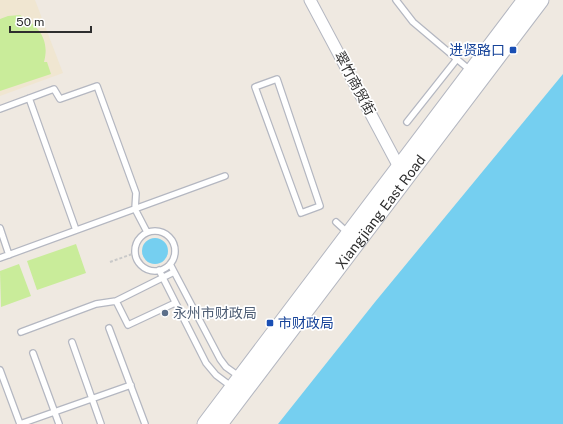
<svg xmlns="http://www.w3.org/2000/svg" width="563" height="424" font-family="'Public Sans','Noto Sans SC',sans-serif">
  <rect width="100%" height="100%" fill="#efe9e1"/>
  <path fill="#f0e6d1" d="M 0,0 L 35,0 L 63,73 L 0,96 Z"/>
  <path fill="#c9ec9a" d="M 20,15 C 39,26 50,40 44,62 L 47,62 L 51,74 L 0,91 L 0,19 L 8,16 Z
    M 76,244 L 86,273 L 37,290 L 27,261 Z
    M 19,264 L 31,296 L 1,307 L 0,271 Z"/>
  <path fill="#75cff0" d="M 563,74 L 563,424 L 278,424 L 375,302 Z
    M142 251a13 13 0 1 1 26 0a13 13 0 1 1-26 0Z"/>
  <g fill="none" stroke-linecap="round" stroke-linejoin="round">
    <g stroke="#b4b7c1" stroke-width="8">
      <path id="lane" d="M 396,0 L 413,22 L 471,71
        M 277,79 L 320,206 L 301,213 L 255,87 Z
        M 29,98 L 76,230
        M 0,109 L 54,89 L 60,99 L 97,86 L 136,193 L 135,209 L 147,232
        M 407,122 L 457,59
        M 336,222 L 348,233
        M 0,228 L 9,255
        M135 251a20 20 0 1 1 40 0a20 20 0 1 1-40 0Z
        M 0,258 L 225,176
        M 170,264 L 220,359 L 226,367 L 240,377
        M 159,270 L 206,363 L 216,375 L 232,387
        M 174,272 L 116,301 L 128,325 L 175,303
        M 109,328 L 145,424
        M 21,332 L 96,304 L 116,301
        M 72,342 L 101,424
        M 33,353 L 59,424
        M 0,370 L 20,424 L 131,385"/>
    </g>
    <g stroke="#b4b7c1" stroke-width="13">
      <path id="street" d="M 310,0 L 399,167"/>
    </g>
    <g stroke="#b4b7c1" stroke-width="17">
      <g id="secondary">
        <path d="M 205,424 L 525,0"/>
        <path id="s1" d="M 220,424 L 541,0"/>
      </g>
    </g>
    <path stroke="#c9c9c9" stroke-width="2" stroke-dasharray="3 2" stroke-linecap="butt" d="M 110,262 L 135,253"/>
    <use href="#lane" stroke="#fff" stroke-width="5.5"/>
    <use href="#street" stroke="#fff" stroke-width="11"/>
    <use href="#secondary" stroke="#fff" stroke-width="15"/>
  </g>
  <g fill="#1a4fb4" stroke="#fff" stroke-width="1.5">
    <rect x="509" y="46" width="8" height="8" rx="2"/>
    <rect x="266" y="319" width="8" height="8" rx="2"/>
  </g>
  <circle fill="#5c6f8a" stroke="#fff" stroke-width="1.5" cx="165" cy="313" r="4"/>
  <g text-anchor="middle" dominant-baseline="central" stroke-width="3.5" stroke-linejoin="round" paint-order="stroke">
    <g font-size="14" fill="#164399" stroke="#fff" text-anchor="end">
      <text x="505" y="50">进贤路口</text>
      <text x="278" y="323" text-anchor="start">市财政局</text>
    </g>
    <g font-size="14" fill="#2e2e2e" stroke="#fff">
      <text transform="translate(355 83) rotate(62)">翠竹商贸街</text>
      <text stroke="none"><textPath href="#s1" startOffset="266">Xiangjiang East Road</textPath></text>
    </g>
    <g font-size="14" fill="#4e5e75" stroke="#fff" text-anchor="start">
      <text x="173" y="313">永州市财政局</text>
    </g>
  </g>
  <path d="M10 26v6h81v-6" fill="none" stroke="#2e2e2e" stroke-width="2"/>
  <text x="16" y="26" font-size="12" fill="#2e2e2e" stroke="#ffffff" stroke-width="3" paint-order="stroke">50 m</text>
</svg>
